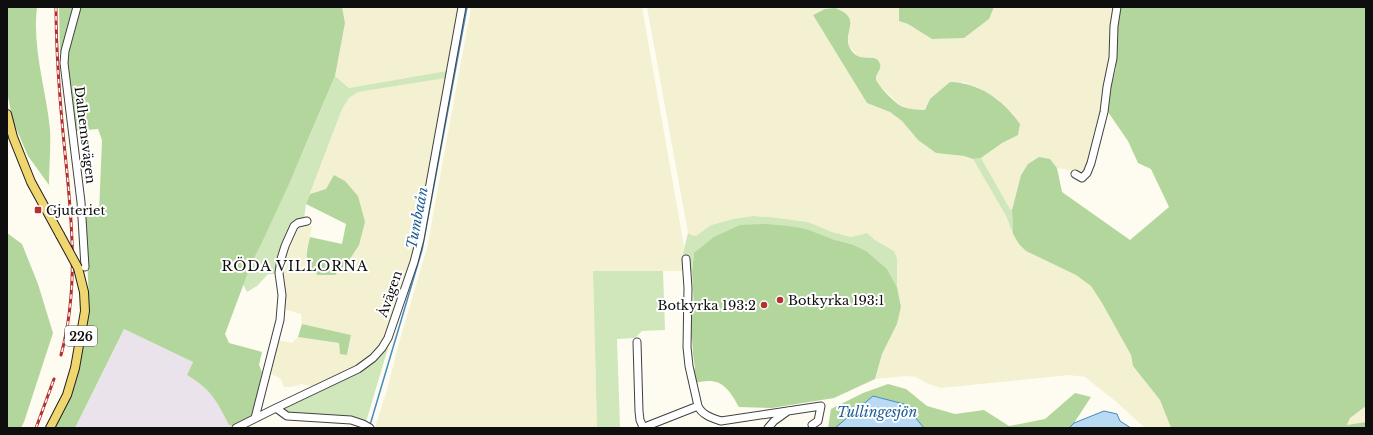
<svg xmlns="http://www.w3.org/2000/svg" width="1373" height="435" font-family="'Libre Baskerville',serif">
  <rect width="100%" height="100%" fill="#fefcf0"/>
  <path fill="#ebe3ec" d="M 124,329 L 193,362 L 187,375 L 200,383 L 213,395 L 229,425 L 234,426 L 231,428 L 75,428 Z"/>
  <path fill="#f3f1d1" d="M 342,7 L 458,7 L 446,71 L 349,88 L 335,76 L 345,23 Z
    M 471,7 L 642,7 L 684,246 L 681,261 L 684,271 L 593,271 L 597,428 L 375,428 L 389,383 L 398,346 L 427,248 Z
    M 647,7 L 899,7 L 899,21 L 908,24 L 932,39 L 964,38 L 989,19 L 994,7 L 1116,7 L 1111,58 L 1102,114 L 1089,163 L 1083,173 L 1057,168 L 1050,159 L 1021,175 L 1012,210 L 1010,209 L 981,158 L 1002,143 L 1018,134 L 999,100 L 976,87 L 963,82 L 930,99 L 925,110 L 913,110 L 900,105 L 879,85 L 876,79 L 878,72 L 880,67 L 880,64 L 877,59 L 872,57 L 863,58 L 857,56 L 849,45 L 848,38 L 851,25 L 835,8 L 825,9 L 813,15 L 867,103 L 890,112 L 902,121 L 918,140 L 936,153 L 964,156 L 973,159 L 1006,216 L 1013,234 L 1026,251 L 1076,275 L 1091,286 L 1102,303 L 1131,355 L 1133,366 L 1160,400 L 1171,428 L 1144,427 L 1114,400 L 1085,377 L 1069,375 L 941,388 L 926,383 L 916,377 L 906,376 L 875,379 L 882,354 L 897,324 L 901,307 L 897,287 L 897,258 L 894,251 L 875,240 L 867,233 L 851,237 L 832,232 L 808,222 L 770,217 L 753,216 L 733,219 L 711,225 L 696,236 L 691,235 L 688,233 Z
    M 446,78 L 416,239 L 408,267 L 386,338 L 371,356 L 357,366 L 314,387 L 302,384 L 292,387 L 284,387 L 281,379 L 269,373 L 278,340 L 292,343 L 298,337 L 339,343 L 340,354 L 348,354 L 351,335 L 302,324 L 301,314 L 284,309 L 281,274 L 283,260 L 296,228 L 303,224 L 312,227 L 306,253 L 359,245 L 326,189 L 310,194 L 342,109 L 349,98 L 358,92 Z
    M 1366,406 L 1366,422 L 1347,425 L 1350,418 Z"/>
  <path fill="#d0e6bb" d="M 446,71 L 446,78 L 358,92 L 349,98 L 342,109 L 306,204 L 304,219 L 295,220 L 283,244 L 276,274 L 268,274 L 257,286 L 247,292 L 243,284 C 254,257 268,230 280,203 C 299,161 317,119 335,76 L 349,88 Z
    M 981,158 L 1010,209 L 1012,210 L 1013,234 L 1006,216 L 973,159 Z
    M 753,216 L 770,217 L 808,222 L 832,232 L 851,237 L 867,233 L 875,240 L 894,251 L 897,258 L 897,287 L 887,269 L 851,244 L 832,239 L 694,253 L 692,272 L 684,271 L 681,261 L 688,233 L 691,235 L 696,236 L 711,225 L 733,219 Z
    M 593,271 L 663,271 L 665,330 L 642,331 L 635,338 L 617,339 L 620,428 L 597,428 Z
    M 391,338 L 366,422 L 286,414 L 285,408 L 360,371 L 375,360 L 384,351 Z"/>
  <path fill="#b3d69c" d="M 7,7 L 37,7 C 32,48 46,89 50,129 C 51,147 49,167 49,185 L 28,156 L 13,121 L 7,92 Z
    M 59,7 L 74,7 L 60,54 L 59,9 Z
    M 79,7 L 342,7 L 345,23 L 335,76 L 289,184 L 265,236 L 250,267 L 225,334 L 229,343 L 262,352 L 259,365 L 262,372 L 254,409 L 250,417 L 234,426 L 229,425 C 216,400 212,390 187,375 L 193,362 L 124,329 L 75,428 L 54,428 L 68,401 L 87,316 L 89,299 L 85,215 L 99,213 L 102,140 L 98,129 L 75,131 L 66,63 Z
    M 899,7 L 994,7 L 989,19 L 964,38 L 932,39 L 908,24 L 899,21 Z
    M 1119,7 L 1366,7 L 1366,406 L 1350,418 L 1347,425 L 1366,422 L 1366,428 L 1171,428 L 1160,400 L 1133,366 L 1131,355 L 1102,303 L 1091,286 L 1076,275 L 1026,251 L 1019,244 L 1013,234 L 1012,210 L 1021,175 L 1028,164 L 1039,157 L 1050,159 L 1057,168 L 1062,192 L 1130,240 L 1169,207 L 1151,169 L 1138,163 L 1128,141 L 1108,112 L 1109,95 L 1116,68 L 1115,31 Z
    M 835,8 C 863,18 843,32 849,46 C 858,67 876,50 880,64 C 882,69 876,73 876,79 C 877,85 895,103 901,106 C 908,109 917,110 925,110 L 930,99 L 950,82 C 980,83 1003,100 1020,124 L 1018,135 L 1002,143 L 981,158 L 973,159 L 964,156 L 936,153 L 918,140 L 902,121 L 890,112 L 867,103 L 813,15 L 825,9 Z
    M 334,175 L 345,181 L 358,196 L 365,222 L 359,245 L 348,262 L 335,275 L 318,275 C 303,264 306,254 310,237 L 342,244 L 346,224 L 306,204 L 310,194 L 326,189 Z
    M 765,224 L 788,226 L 806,229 L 832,239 L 851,244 L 866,251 L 887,269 L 897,287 L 901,307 L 897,324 L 882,354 L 875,379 L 834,398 L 772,408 L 739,407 C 728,387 720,376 695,383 L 693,370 L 695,368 L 693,355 L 692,339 L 689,337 L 691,313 L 694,310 L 692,272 L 694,253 L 714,237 L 740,225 Z
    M 7,233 L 22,244 L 38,284 L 53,333 L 24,422 L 21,428 L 7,428 Z
    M 302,324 L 351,335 L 347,355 L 340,354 L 339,343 L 298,337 Z
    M 888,384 L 906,389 L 927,406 L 955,414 L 984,410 L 1009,426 L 1045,419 L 1075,393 L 1091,397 L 1074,423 L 1069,428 L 924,428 L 904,404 L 873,396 L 835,428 L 828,428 L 831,409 L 863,393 Z"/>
  <path fill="#b8daf2" stroke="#438bc4" d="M 873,396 L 904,404 L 924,428 L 835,428 Z
    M 1104,411 L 1117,414 L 1120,421 L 1131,428 L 1069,428 L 1074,423 Z"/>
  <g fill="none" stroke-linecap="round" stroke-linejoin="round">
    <path stroke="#438bc4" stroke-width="1.5" d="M 370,425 L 422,250 L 467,7"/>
    <g stroke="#414141" stroke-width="9">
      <path id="minor" d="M 77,7 L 65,51 L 64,63 L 81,202 L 85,267
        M 1075,174 L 1082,178 L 1087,173 L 1091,163 L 1104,112 L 1107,87 L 1113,58 L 1114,26 L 1117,7
        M 686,259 L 688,288 L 687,347 L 689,366 L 698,406
        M 637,342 L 639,411 L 640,420 L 643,427
        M 276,408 L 358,369 L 373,358 L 382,348 L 388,338 L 414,262 L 420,239 L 462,7
        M 255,418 L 280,320 L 282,295 L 279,273 L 281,259 L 285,246 L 294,226 L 298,223 L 307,221
        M 236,428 L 276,408 L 287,416 L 351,420 L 363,424 L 370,428
        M 642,428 L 698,406 C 702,415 712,418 721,421 L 821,406 L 818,421 L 812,425
        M 768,428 L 774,421 L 788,411"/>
    </g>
    <g stroke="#1f1f1f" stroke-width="10">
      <path id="major" d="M 7,114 L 13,137 L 31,182 L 60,235
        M 50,428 L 67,395 L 75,368 L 85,311 L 84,292 L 78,268"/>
    </g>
    <use href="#minor" stroke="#fff" stroke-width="7"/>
    <use href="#major" stroke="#efd66e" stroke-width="8"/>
    <g stroke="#b52f2f" stroke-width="3">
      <path id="rail" d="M 56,7 C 56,56 60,104 65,153 C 72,220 79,289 61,355
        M 36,428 L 54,379"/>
    </g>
    <use href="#rail" stroke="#fff" stroke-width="1.5" stroke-dasharray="4.5" stroke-linecap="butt"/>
    <g stroke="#1f1f1f" stroke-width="10" stroke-linecap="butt">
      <path id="major-bridge" d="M 60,235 L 78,268"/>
    </g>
    <use href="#major-bridge" stroke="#efd66e" stroke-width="8"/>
  </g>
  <g fill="#b52f2f" stroke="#fff" stroke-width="1.5">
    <rect x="34" y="206" width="8" height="8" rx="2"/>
    <circle cx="780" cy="300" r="4"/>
    <circle cx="764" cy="305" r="4"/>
  </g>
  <g text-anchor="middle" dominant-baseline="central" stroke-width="4" stroke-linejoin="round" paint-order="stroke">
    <rect fill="#fff" stroke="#565656" stroke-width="1" x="65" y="326" width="32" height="20" rx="3"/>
    <g font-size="12" font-weight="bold" fill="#0e0e0e">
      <text x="81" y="336">226</text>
    </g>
    <g font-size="13" fill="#0e0e0e" stroke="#fff">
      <text transform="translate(85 135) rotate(83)">Dalhemsvägen</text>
      <text transform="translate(390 294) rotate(-71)">Åvägen</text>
    </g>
    <g font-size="13" fill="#0e0e0e" stroke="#fff" text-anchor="start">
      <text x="46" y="210">Gjuteriet</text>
      <text x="788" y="300">Botkyrka 193:1</text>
      <text x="756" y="305" text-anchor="end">Botkyrka 193:2</text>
    </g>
    <g font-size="14" font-style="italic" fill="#1f5e98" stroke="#fff">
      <text transform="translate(417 218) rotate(-79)">Tumbaån</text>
      <text x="877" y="412">Tullingesjön</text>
    </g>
    <g font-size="14" letter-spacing="1" fill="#0e0e0e" stroke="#fff">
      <text x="295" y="266">RÖDA VILLORNA</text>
    </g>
  </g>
  <rect width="1373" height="435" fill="none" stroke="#0e0e0e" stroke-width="16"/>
</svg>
